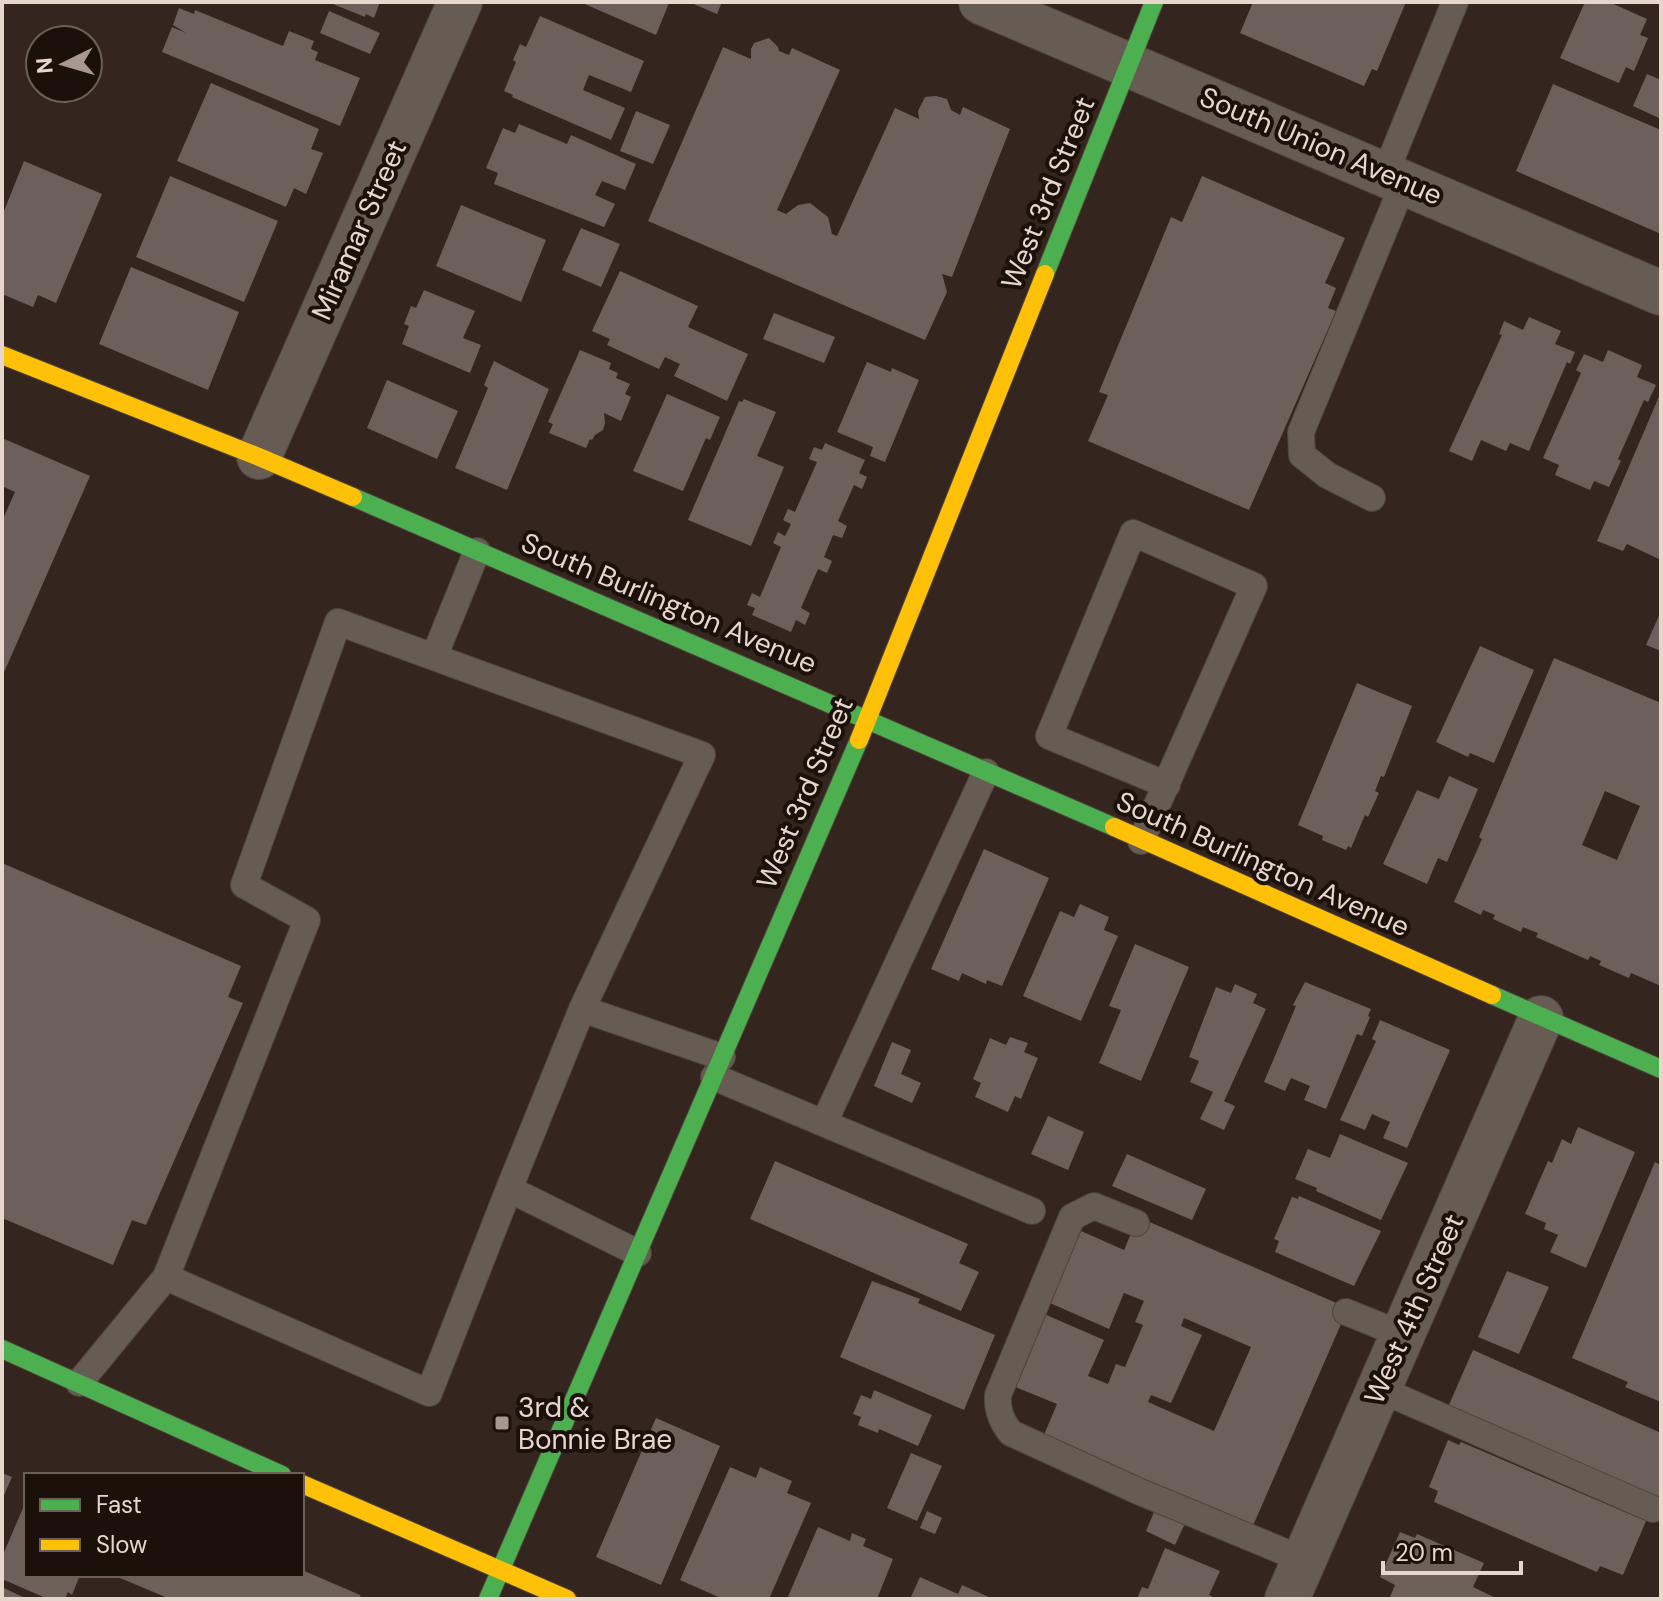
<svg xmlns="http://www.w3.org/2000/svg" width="1663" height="1601" font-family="'DM Sans',sans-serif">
  <rect width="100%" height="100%" fill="#34261e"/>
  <path fill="#6d605b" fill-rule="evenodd" d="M 328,2 L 380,2 L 374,18 L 366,14 L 365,17 Z
    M 580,2 L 666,2 L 669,3 L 656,35 Z
    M 689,2 L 722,2 L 717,14 Z
    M 1253,2 L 1406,2 L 1377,71 L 1372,69 L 1364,86 L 1240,33 Z
    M 1585,2 L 1609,2 L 1647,19 L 1640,35 L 1648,38 L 1634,71 L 1626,67 L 1619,83 L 1560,58 Z
    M 179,8 L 194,14 L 195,10 L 283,46 L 289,31 L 314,41 L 311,49 L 318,52 L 315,60 L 360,78 L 340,126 L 162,52 L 172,27 L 186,33 L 173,25 Z
    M 329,11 L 380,33 L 370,54 L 320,33 Z
    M 540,16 L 644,61 L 631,92 L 589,75 L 583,90 L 625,108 L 611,140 L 512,97 L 513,95 L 504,91 L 516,62 L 513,60 L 520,44 L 526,47 Z
    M 769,38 L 778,47 L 779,51 L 789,55 L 792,48 L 840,70 L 777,210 L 786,214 L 798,205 L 810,203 L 828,217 L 832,234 L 837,236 L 895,108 L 919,119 L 918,111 L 925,97 L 936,96 L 947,99 L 951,110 L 960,115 L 963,107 L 1010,129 L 952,277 L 942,274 L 947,292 L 925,340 L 648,221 L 723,47 L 751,59 L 751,49 L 754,43 Z
    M 1647,74 L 1661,80 L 1661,119 L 1633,106 Z
    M 211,83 L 319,129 L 311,149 L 323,153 L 306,194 L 294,188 L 286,207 L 177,161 Z
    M 1553,84 L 1661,130 L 1661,234 L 1516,171 Z
    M 636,111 L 670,125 L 653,164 L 620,151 Z
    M 519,124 L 567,144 L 571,135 L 636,164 L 625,190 L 602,181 L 595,195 L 615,204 L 604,227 L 494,184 L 498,173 L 486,168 L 503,128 L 515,133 Z
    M 24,161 L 102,194 L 56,303 L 38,295 L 33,307 L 2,294 L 2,216 Z
    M 170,176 L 278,221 L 244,302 L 136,257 Z
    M 1202,176 L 1345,238 L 1325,283 L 1336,288 L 1328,308 L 1336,311 L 1249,510 L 1088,441 L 1108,395 L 1099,392 L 1171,217 L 1182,222 Z
    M 461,205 L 546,240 L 521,302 L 436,266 Z
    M 581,228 L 620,244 L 601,287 L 562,270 Z
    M 131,267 L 239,312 L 208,390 L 99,344 Z
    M 620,271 L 698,306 L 688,327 L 748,354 L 727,401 L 674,376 L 680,364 L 665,357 L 659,369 L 607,345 L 610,339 L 592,331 Z
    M 424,290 L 475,311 L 463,338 L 481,345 L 470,373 L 402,344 L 409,326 L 404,324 L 411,306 L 416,308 Z
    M 774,313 L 835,337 L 824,363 L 763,339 Z
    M 1529,317 L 1561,331 L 1555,344 L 1575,352 L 1570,364 L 1567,362 L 1529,451 L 1510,443 L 1506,451 L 1481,440 L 1472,461 L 1449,451 L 1502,335 L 1499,334 L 1504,321 L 1523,330 Z
    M 580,350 L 611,363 L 609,369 L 618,373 L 616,378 L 630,384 L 625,394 L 631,397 L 621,421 L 604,413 L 605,423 L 603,430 L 595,435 L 592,440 L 590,439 L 586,448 L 549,433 L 553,424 L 548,422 Z
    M 1608,350 L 1642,365 L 1637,377 L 1656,385 L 1648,402 L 1644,400 L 1618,459 L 1621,461 L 1609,487 L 1594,481 L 1590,490 L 1555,475 L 1559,465 L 1543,458 L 1581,373 L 1576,370 L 1584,354 L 1603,362 Z
    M 494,361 L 549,389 L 507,490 L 455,468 L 488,388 L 484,385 Z
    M 867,362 L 891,372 L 892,368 L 919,380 L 885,462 L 870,456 L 873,447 L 837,432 Z
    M 387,380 L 458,411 L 437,459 L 367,428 Z
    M 1661,392 L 1661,560 L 1627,544 L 1623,551 L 1597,541 Z
    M 667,394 L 720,417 L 710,440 L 706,438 L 683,491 L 633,471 Z
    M 744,399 L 776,412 L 757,456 L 784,467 L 751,546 L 688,520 L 739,401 L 742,402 Z
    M 2,438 L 90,476 L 2,677 L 2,521 L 15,492 L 2,486 Z
    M 825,443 L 865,460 L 859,473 L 867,477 L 862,489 L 854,485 L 838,521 L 847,526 L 842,538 L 833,535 L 824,557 L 832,561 L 827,573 L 818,569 L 801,608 L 810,613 L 805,625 L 796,620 L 791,632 L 752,615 L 755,608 L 747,605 L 752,593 L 760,597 L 781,547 L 773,543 L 778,532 L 785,536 L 791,524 L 783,520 L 788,509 L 795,512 L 817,462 L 809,459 L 814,447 L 822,450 Z
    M 1661,611 L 1661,651 L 1646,645 Z
    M 1480,646 L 1534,670 L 1494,763 L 1470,753 L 1468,757 L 1436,742 Z
    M 1554,658 L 1661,703 L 1661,986 L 1631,973 L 1629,978 L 1599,965 L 1601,961 L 1590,956 L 1588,960 L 1536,937 L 1538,933 L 1523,927 L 1521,932 L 1493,919 L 1495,915 L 1483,910 L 1481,915 L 1454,902 L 1482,839 L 1479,837 ZM 1605,791 L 1640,806 L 1617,860 L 1582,845 Z
    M 1357,683 L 1412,706 L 1384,777 L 1381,776 L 1375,791 L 1379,793 L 1368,817 L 1365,815 L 1351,848 L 1348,846 L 1346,850 L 1322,840 L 1323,836 L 1298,825 Z
    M 1449,776 L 1478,789 L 1447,862 L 1438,858 L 1427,884 L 1383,864 L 1417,790 L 1439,799 Z
    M 984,849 L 1049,878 L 1002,986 L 987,980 L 986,984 L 962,973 L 959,981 L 931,969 Z
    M 2,863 L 241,966 L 228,997 L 243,1003 L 146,1225 L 132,1220 L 113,1265 L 2,1218 Z
    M 1080,904 L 1109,917 L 1104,930 L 1118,936 L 1081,1021 L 1023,996 L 1060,911 L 1074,917 Z
    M 1135,944 L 1189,967 L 1141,1081 L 1099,1063 L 1121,1010 L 1109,1006 Z
    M 1305,982 L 1371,1009 L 1368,1016 L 1370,1017 L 1362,1036 L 1357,1034 L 1326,1109 L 1304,1100 L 1310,1086 L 1291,1078 L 1285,1091 L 1264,1082 L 1296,1006 L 1293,1005 Z
    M 1235,984 L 1257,994 L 1253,1003 L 1266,1009 L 1224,1101 L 1235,1106 L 1224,1130 L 1200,1119 L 1213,1092 L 1190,1082 L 1199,1061 L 1189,1057 L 1216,987 L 1231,993 Z
    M 1380,1020 L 1450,1050 L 1407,1148 L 1383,1138 L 1390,1122 L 1372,1114 L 1365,1130 L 1340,1120 L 1376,1041 L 1372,1039 Z
    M 1010,1037 L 1028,1043 L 1024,1052 L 1038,1058 L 1021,1099 L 1015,1096 L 1008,1112 L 975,1097 L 981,1083 L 973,1079 L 990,1038 L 1006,1045 Z
    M 892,1042 L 911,1050 L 901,1074 L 921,1083 L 912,1103 L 874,1086 Z
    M 1048,1116 L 1084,1132 L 1068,1170 L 1031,1154 Z
    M 1578,1127 L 1635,1152 L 1586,1268 L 1550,1252 L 1558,1235 L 1544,1229 L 1546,1223 L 1525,1214 L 1548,1161 L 1552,1163 L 1562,1139 L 1571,1144 Z
    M 1340,1134 L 1408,1163 L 1381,1220 L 1316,1191 L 1317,1188 L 1295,1179 L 1308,1149 L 1330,1158 Z
    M 1127,1154 L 1206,1189 L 1192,1220 L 1112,1186 Z
    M 775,1161 L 968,1244 L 959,1263 L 979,1272 L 961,1311 L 750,1219 Z
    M 1655,1162 L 1661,1165 L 1661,1402 L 1625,1387 L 1628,1382 L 1572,1358 Z
    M 1299,1196 L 1381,1231 L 1354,1286 L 1275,1252 L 1279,1241 L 1274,1239 L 1292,1197 L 1298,1199 Z
    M 1138,1217 L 1348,1308 L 1252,1528 L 1043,1437 L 1057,1404 L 1013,1386 L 1044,1314 L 1104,1340 L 1088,1376 L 1108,1384 L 1116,1364 L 1125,1367 L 1143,1325 L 1135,1322 L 1144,1301 L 1124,1293 L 1109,1329 L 1050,1303 L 1081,1231 L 1124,1250 ZM 1184,1318 L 1251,1347 L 1214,1431 L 1148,1402 L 1151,1395 L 1171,1403 L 1202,1335 L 1181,1326 Z
    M 1507,1271 L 1549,1287 L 1519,1354 L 1478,1337 Z
    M 872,1281 L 920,1299 L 918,1303 L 995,1335 L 964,1410 L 840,1357 Z
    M 1473,1350 L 1661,1433 L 1661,1500 L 1448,1407 Z
    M 874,1390 L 932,1415 L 918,1446 L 879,1429 L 878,1433 L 858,1425 L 861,1417 L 853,1414 L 861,1395 L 871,1399 Z
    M 656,1418 L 720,1446 L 661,1585 L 596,1557 Z
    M 1448,1440 L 1459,1445 L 1461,1442 L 1646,1521 L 1623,1575 L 1600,1566 L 1597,1572 L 1434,1502 L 1438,1491 L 1429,1487 Z
    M 911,1453 L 942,1466 L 917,1521 L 887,1508 Z
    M 730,1467 L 756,1478 L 760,1467 L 792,1481 L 787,1493 L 811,1503 L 769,1599 L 723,1599 L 680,1580 Z
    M 2,1473 L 12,1477 L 2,1500 Z
    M 26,1501 L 26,1575 L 80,1575 L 72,1595 L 68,1592 L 65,1599 L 48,1599 L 2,1579 L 2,1557 Z
    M 1157,1505 L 1188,1517 L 1175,1545 L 1146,1531 Z
    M 927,1511 L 942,1518 L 935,1534 L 920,1528 Z
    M 818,1527 L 850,1541 L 852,1533 L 866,1539 L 863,1546 L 893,1559 L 877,1599 L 787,1599 Z
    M 1400,1532 L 1415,1538 L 1417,1534 L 1484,1563 L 1473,1587 L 1498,1599 L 1389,1599 L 1395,1585 L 1380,1577 Z
    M 1165,1548 L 1220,1571 L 1209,1595 L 1216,1599 L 1137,1599 L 1142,1587 L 1148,1589 Z
    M 302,1570 L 360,1595 L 361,1599 L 170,1599 L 113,1575 L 302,1575 Z
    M 920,1577 L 958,1594 L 962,1585 L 993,1599 L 910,1599 Z
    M 2,1587 L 27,1599 L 2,1599 Z"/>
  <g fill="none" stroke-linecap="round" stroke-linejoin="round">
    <g stroke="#50433c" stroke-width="28">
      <path id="lane" d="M 1385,174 L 1455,2
        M 1372,498 L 1327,475 L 1302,455 L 1301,432 L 1404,182
        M 434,657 L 477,551
        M 1141,841 L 1254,586 L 1133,533 L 1049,736 L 1167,785
        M 714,1077 L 1032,1211
        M 824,1123 L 986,772
        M 509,1189 L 582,1009
        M 1136,1223 L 1094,1206 L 1072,1217 L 998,1395 C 997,1410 1001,1421 1011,1433 L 1138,1491 L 1304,1560
        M 166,1277 L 307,920 L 244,885 L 338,622 L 702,755 L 582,1009 L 722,1057
        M 1346,1312 L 1403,1335
        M 79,1383 L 166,1277 L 429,1393 L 509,1189 L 638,1253
        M 1379,1389 L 1653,1509"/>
    </g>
    <g stroke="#50433c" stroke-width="46">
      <path id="street" d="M 981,2 L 1661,293
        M 259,457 L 460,2
        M 1287,1599 L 1541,1018"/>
    </g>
    <g stroke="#50433c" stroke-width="20">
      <path id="fast" d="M 1045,274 L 1154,2
        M 353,497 L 1114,827
        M 1492,995 L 1661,1069
        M 2,1349 L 282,1475
        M 488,1599 L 859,740"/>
    </g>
    <g stroke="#50433c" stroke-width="20">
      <path id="slow" d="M 2,355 L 259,457 L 353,497
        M 859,740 L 1045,274
        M 1114,827 L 1492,995
        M 302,1484 L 567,1599"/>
    </g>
    <use href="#lane" stroke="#665c54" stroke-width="26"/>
    <use href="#street" stroke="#665c54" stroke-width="44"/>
    <use href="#fast" stroke="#4caf50" stroke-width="18"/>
    <use href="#slow" stroke="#ffc107" stroke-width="18"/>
  </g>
  <rect fill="#a8988f" stroke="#1c110a" stroke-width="3" x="494" y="1415" width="16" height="16" rx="4"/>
  <g text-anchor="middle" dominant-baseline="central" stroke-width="8" stroke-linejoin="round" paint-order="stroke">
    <g font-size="28" fill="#e7d6cc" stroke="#1c110a">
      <text transform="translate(1321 146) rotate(23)">South Union Avenue</text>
      <text transform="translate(1048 193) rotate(-68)">West 3rd Street</text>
      <text transform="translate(359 230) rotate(-66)">Miramar Street</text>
      <text transform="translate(669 603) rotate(23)">South Burlington Avenue</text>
      <text transform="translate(805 793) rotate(-67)">West 3rd Street</text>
      <text transform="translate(1263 864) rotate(24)">South Burlington Avenue</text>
      <text transform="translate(1414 1309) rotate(-66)">West 4th Street</text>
    </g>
    <g font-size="28" fill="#e7d6cc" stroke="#1c110a" text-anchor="start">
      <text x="518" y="1407">3rd &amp;<tspan x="518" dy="32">Bonnie Brae</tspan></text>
    </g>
  </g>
  <rect width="1663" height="1601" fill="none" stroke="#e7d6cc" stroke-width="8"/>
  <rect x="24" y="1473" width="280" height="104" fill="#1c110a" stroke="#6d6058" stroke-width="2"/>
  <rect x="40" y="1499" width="40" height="12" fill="#4caf50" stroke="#6d6058" stroke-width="2"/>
  <text x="96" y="1513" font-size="24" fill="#e7d6cc">Fast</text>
  <rect x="40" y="1539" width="40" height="12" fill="#ffc107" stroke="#6d6058" stroke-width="2"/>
  <text x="96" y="1553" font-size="24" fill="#e7d6cc">Slow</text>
  <g transform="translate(64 64) rotate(265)"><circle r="38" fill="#1c110a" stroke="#6d6058" stroke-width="2"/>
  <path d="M0-6L14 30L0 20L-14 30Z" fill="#a8988f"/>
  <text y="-12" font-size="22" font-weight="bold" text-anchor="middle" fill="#e7d6cc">N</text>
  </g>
  <path d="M1383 1561v12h138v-12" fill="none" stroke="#e7d6cc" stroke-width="4"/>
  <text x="1395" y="1561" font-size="24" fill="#e7d6cc" stroke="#1c110a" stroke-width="6" paint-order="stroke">20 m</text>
</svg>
